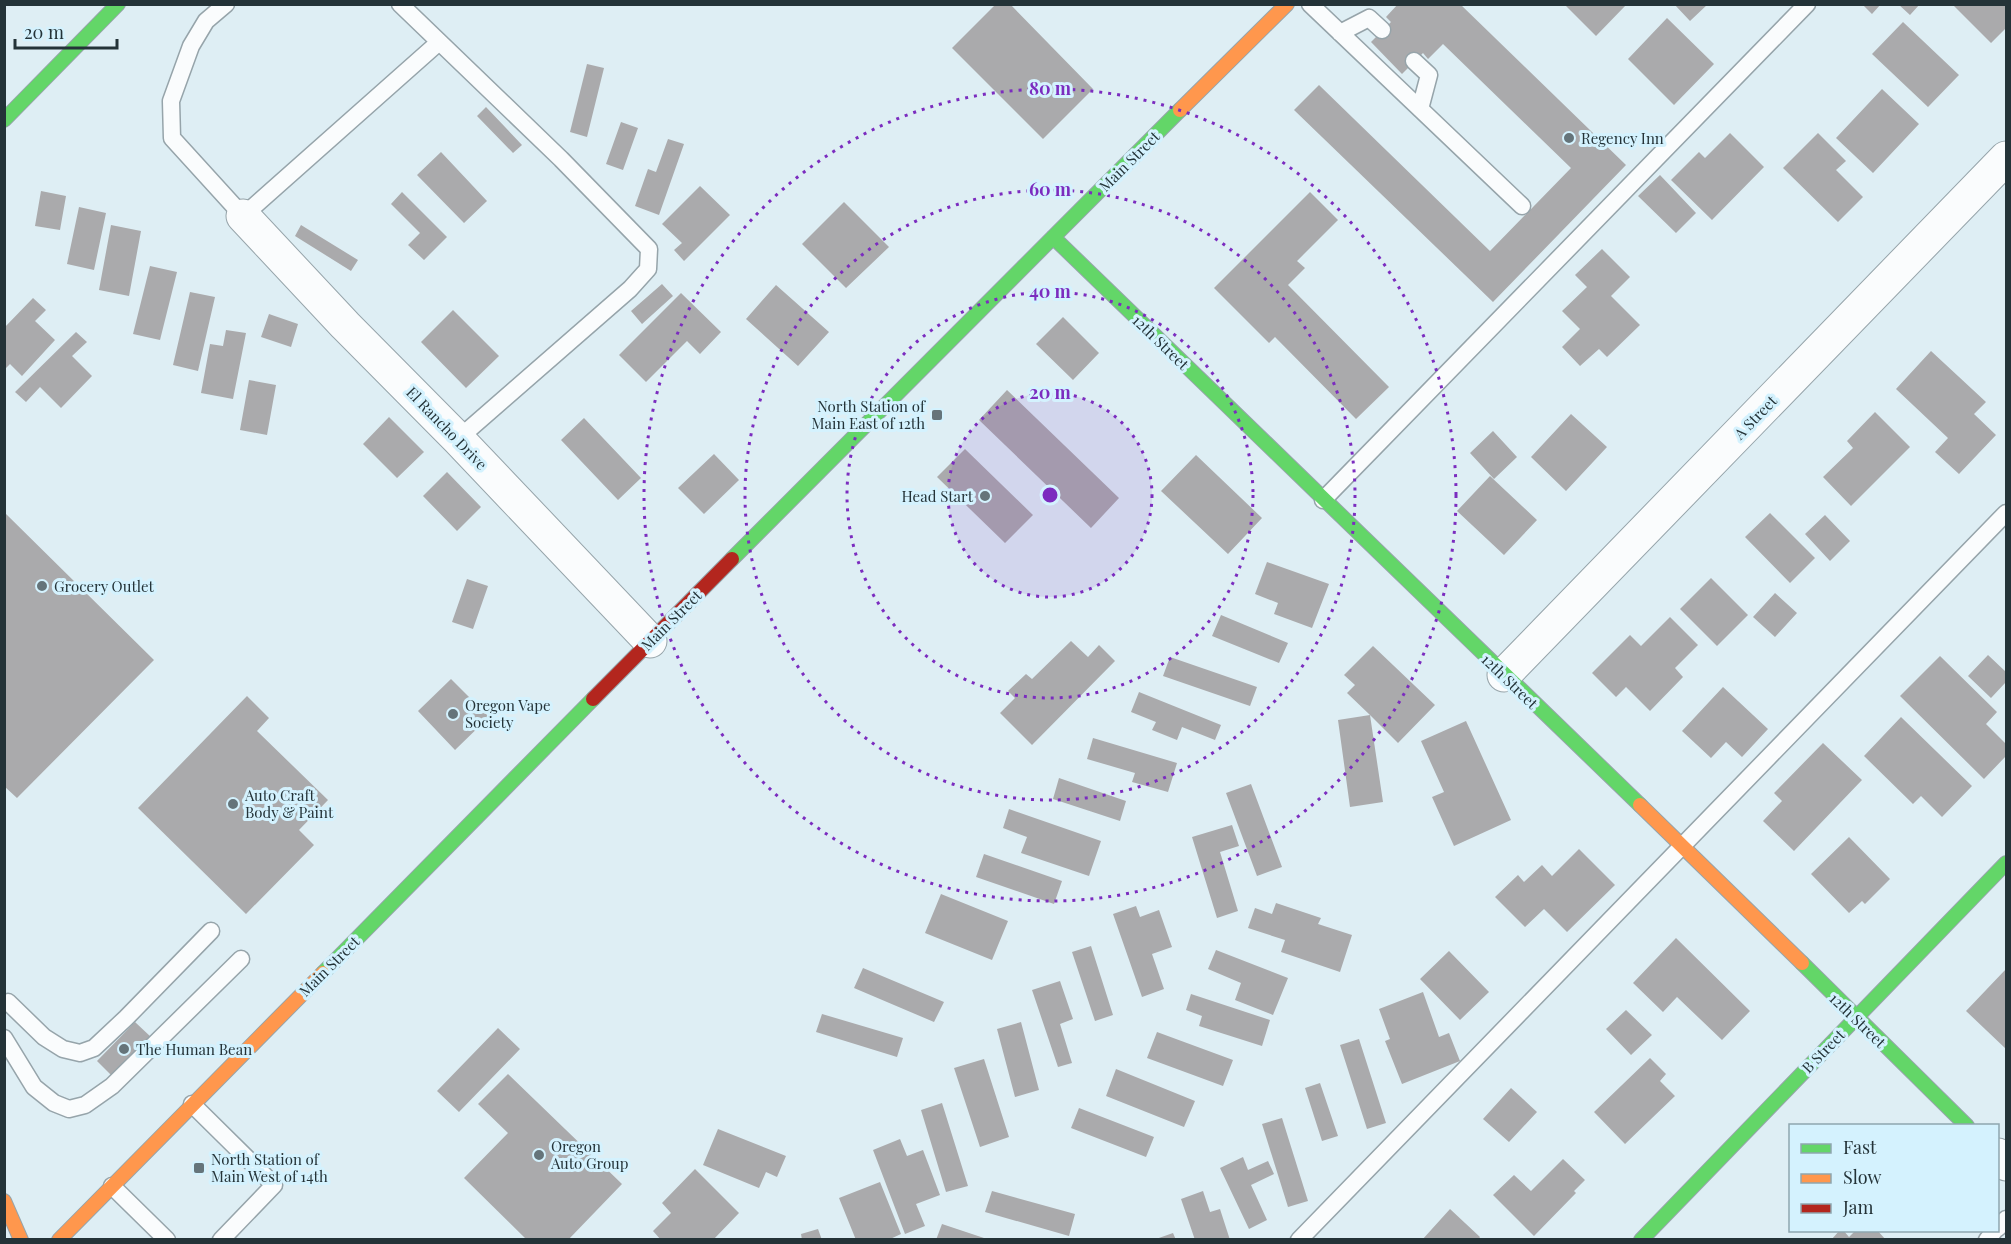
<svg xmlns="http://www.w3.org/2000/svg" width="2011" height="1244" font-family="'Playfair Display',serif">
  <rect width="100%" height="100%" fill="#deeef4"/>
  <path fill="#aaaaac" d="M 996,4 L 1010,4 L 1093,89 L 1043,139 L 952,48 Z
    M 1398,4 L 1460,4 L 1626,165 L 1493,302 L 1294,110 L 1319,85 L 1490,251 L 1571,168 L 1443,44 L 1428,59 L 1423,53 L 1402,74 L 1371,42 L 1391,22 L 1386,17 Z
    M 1564,4 L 1627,4 L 1596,36 Z
    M 1674,4 L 1708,4 L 1690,21 Z
    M 1862,4 L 1881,4 L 1872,14 Z
    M 1898,4 L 1920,4 L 1910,15 Z
    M 1952,4 L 2006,4 L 2006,28 L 1991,43 Z
    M 1667,18 L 1714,64 L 1674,105 L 1628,59 Z
    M 1903,22 L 1959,75 L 1928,107 L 1872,54 Z
    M 587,64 L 604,68 L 587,137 L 570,132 Z
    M 1882,89 L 1919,124 L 1873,173 L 1836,138 Z
    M 486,107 L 522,145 L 513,153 L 477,116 Z
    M 621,122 L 638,128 L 623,170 L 606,164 Z
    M 1730,133 L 1764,167 L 1712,220 L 1671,180 L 1699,152 L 1705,158 Z
    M 1818,133 L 1846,161 L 1836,170 L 1863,197 L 1838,222 L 1783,168 Z
    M 668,139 L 684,144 L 659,215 L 635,206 L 648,169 L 656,172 Z
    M 441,152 L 487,201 L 464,223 L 417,175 Z
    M 1660,175 L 1696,213 L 1676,233 L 1638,196 Z
    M 700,186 L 730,215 L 684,261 L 674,250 L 682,243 L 662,224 Z
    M 41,191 L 66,196 L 60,230 L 35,226 Z
    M 402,192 L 447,237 L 424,260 L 408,245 L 420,233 L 391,204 Z
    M 1310,192 L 1338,220 L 1297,261 L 1305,268 L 1288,285 L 1389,387 L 1356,419 L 1275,337 L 1269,343 L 1214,288 Z
    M 844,202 L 889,247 L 846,288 L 802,244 Z
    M 79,207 L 106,213 L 94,270 L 67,264 Z
    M 111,225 L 141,231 L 129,296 L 99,290 Z
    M 301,225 L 358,260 L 351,271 L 295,236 Z
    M 1602,249 L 1630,277 L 1611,296 L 1640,325 L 1607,357 L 1599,349 L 1580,366 L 1562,347 L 1580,329 L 1562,311 L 1587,287 L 1575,275 Z
    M 150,266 L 177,272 L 160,340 L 133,334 Z
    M 662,284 L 673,296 L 642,324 L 631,311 Z
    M 776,285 L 829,332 L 798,366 L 746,319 Z
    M 190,292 L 215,297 L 198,371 L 173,365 Z
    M 681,293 L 721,332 L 700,354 L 687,341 L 646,382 L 619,355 Z
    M 33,298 L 46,310 L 35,321 L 55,340 L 22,376 L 10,364 L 4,370 L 4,328 Z
    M 453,310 L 499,356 L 466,388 L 421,342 Z
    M 269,314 L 298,324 L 291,347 L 261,337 Z
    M 1063,317 L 1099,353 L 1073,380 L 1036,344 Z
    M 226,330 L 246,333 L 233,399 L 201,393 L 210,344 L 223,346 Z
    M 76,332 L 87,342 L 72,356 L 92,376 L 61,408 L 40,387 L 26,402 L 15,392 Z
    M 1931,351 L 1986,402 L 1974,414 L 1996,435 L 1959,474 L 1935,452 L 1948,438 L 1896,389 Z
    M 249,380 L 276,385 L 267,435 L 240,430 Z
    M 1007,390 L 1119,498 L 1091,528 L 979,420 Z
    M 1875,412 L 1910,447 L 1851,506 L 1823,477 L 1853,448 L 1847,441 Z
    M 1571,414 L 1607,447 L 1566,491 L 1531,457 Z
    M 389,417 L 424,452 L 397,478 L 363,444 Z
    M 584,418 L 641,478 L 618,500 L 561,440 Z
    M 1493,431 L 1517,457 L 1494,479 L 1470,453 Z
    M 965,449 L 1033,515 L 1005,543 L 937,477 Z
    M 714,454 L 739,480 L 704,514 L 678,488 Z
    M 1196,455 L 1262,518 L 1228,554 L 1161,491 Z
    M 447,472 L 481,507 L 457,531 L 423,496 Z
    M 1490,476 L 1537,520 L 1504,555 L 1457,511 Z
    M 4,512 L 154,660 L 17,798 L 4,786 Z
    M 1770,513 L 1815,558 L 1790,583 L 1745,537 Z
    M 1825,515 L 1850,541 L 1830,561 L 1805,534 Z
    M 1267,562 L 1329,584 L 1312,628 L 1274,614 L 1278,603 L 1255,594 Z
    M 1711,578 L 1748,615 L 1717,646 L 1680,609 Z
    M 467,579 L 488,586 L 473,629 L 452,622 Z
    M 1775,593 L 1797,613 L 1775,637 L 1753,617 Z
    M 1221,615 L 1288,643 L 1279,663 L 1212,636 Z
    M 1670,617 L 1698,645 L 1675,668 L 1683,677 L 1650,711 L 1626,687 L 1616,697 L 1592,673 L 1630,635 L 1641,646 Z
    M 1071,641 L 1088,657 L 1099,645 L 1115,661 L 1032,745 L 1000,713 L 1015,698 L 1008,691 L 1026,674 L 1032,679 Z
    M 1373,646 L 1435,705 L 1398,743 L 1370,715 L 1383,802 L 1350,807 L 1338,720 L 1370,715 L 1347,693 L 1355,685 L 1344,675 Z
    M 1988,655 L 2006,672 L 2006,682 L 1991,698 L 1968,676 Z
    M 1940,656 L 1997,712 L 1986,724 L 2006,744 L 2006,756 L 1984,779 L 1900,696 Z
    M 1170,657 L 1257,687 L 1250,706 L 1163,676 Z
    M 451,679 L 489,717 L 455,750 L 418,711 Z
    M 1723,687 L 1768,729 L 1742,757 L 1726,742 L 1711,758 L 1682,731 Z
    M 1139,692 L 1221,725 L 1215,740 L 1182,727 L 1177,740 L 1152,730 L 1156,722 L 1131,712 Z
    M 247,696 L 269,718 L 257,731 L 328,800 L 299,830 L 314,845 L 246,914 L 138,808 Z
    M 1901,717 L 1972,786 L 1942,817 L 1921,796 L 1913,804 L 1864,756 Z
    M 1466,721 L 1511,820 L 1454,846 L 1432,797 L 1444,792 L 1421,741 Z
    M 1093,738 L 1177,763 L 1168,792 L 1132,782 L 1135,773 L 1087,759 Z
    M 1823,743 L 1862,780 L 1794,851 L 1763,821 L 1782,801 L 1774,793 Z
    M 1059,778 L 1126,801 L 1120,821 L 1053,799 Z
    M 1251,784 L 1282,867 L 1257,876 L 1226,793 Z
    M 1009,809 L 1101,841 L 1089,876 L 1021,853 L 1027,837 L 1003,828 Z
    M 1232,825 L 1239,846 L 1220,852 L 1238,911 L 1217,918 L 1192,837 Z
    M 1849,837 L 1890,879 L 1865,904 L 1862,901 L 1849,913 L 1811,874 Z
    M 1579,849 L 1615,885 L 1567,932 L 1544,909 L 1525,927 L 1495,897 L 1518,875 L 1524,882 L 1542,865 L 1552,876 Z
    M 984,854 L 1062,881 L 1054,904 L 976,877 Z
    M 941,894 L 1008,921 L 992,960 L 925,933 Z
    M 1276,903 L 1321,918 L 1318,924 L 1352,935 L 1340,972 L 1281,952 L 1285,940 L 1248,928 L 1255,908 L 1272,914 Z
    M 1136,906 L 1140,917 L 1159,910 L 1172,947 L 1152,954 L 1164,989 L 1142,997 L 1113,914 Z
    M 1676,938 L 1750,1011 L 1722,1040 L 1677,997 L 1663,1012 L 1633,983 Z
    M 1091,946 L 1113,1015 L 1095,1021 L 1072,952 Z
    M 1216,950 L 1288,978 L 1273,1015 L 1235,1000 L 1241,983 L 1208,969 Z
    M 1449,951 L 1489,992 L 1460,1020 L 1420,979 Z
    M 863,968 L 944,1002 L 934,1022 L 854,988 Z
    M 2006,969 L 2006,1049 L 1966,1011 Z
    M 1060,981 L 1073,1019 L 1060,1024 L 1072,1063 L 1058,1067 L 1032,990 Z
    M 1423,992 L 1439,1037 L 1449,1033 L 1460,1061 L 1402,1084 L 1385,1041 L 1390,1039 L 1379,1009 Z
    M 1191,994 L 1270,1020 L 1262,1046 L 1199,1026 L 1202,1016 L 1186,1010 Z
    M 1626,1010 L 1652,1035 L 1631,1055 L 1606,1029 Z
    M 822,1014 L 903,1038 L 897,1057 L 816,1032 Z
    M 135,1022 L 152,1038 L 113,1077 L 97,1061 Z
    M 1021,1022 L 1039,1090 L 1015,1097 L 997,1029 Z
    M 498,1028 L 520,1049 L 459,1112 L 437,1091 Z
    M 1157,1032 L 1233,1060 L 1223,1086 L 1147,1058 Z
    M 1359,1039 L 1386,1123 L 1367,1129 L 1340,1045 Z
    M 1650,1058 L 1666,1074 L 1660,1081 L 1675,1096 L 1625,1144 L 1594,1112 Z
    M 984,1059 L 1009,1137 L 980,1147 L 954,1068 Z
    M 1116,1069 L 1195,1101 L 1184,1127 L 1106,1096 Z
    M 508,1074 L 622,1184 L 568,1240 L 527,1240 L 464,1178 L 508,1133 L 478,1104 Z
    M 1320,1083 L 1338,1136 L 1322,1141 L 1305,1088 Z
    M 1511,1088 L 1537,1112 L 1509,1142 L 1483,1119 Z
    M 942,1103 L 968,1186 L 946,1192 L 921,1110 Z
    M 1079,1108 L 1154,1137 L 1146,1157 L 1071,1128 Z
    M 1282,1118 L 1308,1201 L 1288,1207 L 1262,1124 Z
    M 718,1129 L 786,1156 L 777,1177 L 766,1172 L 759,1188 L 703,1165 Z
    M 900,1139 L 907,1156 L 923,1150 L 940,1195 L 916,1204 L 925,1226 L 905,1234 L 873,1150 Z
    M 1243,1157 L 1248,1170 L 1268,1161 L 1274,1174 L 1251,1185 L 1267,1220 L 1249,1229 L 1220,1168 Z
    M 1563,1159 L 1585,1180 L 1574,1191 L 1576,1193 L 1534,1236 L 1493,1195 L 1514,1175 L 1531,1191 Z
    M 695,1169 L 739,1213 L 713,1240 L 661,1240 L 653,1231 L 671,1213 L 662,1203 Z
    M 880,1182 L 901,1234 L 888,1240 L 856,1240 L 839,1198 Z
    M 992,1191 L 1075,1214 L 1069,1236 L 985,1212 Z
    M 1203,1191 L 1210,1212 L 1220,1209 L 1230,1240 L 1195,1240 L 1181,1199 Z
    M 1450,1209 L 1480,1237 L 1478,1240 L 1422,1240 Z
    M 942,1224 L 987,1239 L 987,1240 L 936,1240 Z
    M 818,1229 L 822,1240 L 802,1240 L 801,1234 Z
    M 1840,1230 L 1843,1230 L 1849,1237 L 1856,1230 L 1877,1230 L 1886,1240 L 1831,1240 Z
    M 1173,1233 L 1176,1240 L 1156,1240 L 1156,1239 Z"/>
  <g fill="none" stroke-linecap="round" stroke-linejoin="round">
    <g stroke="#96a4aa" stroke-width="19">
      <path id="lane" d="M 226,4 L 206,21 L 191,46 L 171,101 L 172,138 L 243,216 L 438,43
        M 400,4 L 561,159 L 649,249 L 648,269 L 630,289 L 458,439
        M 1310,4 L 1522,206
        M 1340,33 L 1369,18 L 1382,30
        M 1414,61 L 1429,75 L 1420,109
        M 1323,500 L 1807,4
        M 8,1002 L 44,1037 L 63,1049 L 80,1053 L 94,1048 L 126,1018 L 211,931
        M 4,1038 L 34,1087 L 54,1103 L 69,1109 L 85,1105 L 112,1086 L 241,959
        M 192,1104 L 274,1185 L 221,1240
        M 112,1186 L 167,1240
        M 1998,1228 L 2006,1219
        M 1299,1240 L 2006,513
        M 1987,1240 L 1995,1230"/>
    </g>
    <g stroke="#96a4aa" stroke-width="35">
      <path id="street" d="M 243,216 L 345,325 L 458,439 L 650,641
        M 1504,675 L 2006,158
        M 1998,1155 L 2006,1164"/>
    </g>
    <g stroke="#96a4aa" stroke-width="16">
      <path id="fast" d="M 4,120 L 118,4
        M 1053,237 L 1640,805
        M 732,559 L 1180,110
        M 1802,963 L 1967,1126
        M 323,973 L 593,699
        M 1641,1240 L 2006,863"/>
    </g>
    <g stroke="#96a4aa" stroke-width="16">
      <path id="slow" d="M 1180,110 L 1287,4
        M 1640,805 L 1802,963
        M 4,1201 L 21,1240
        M 59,1240 L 323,973"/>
    </g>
    <g stroke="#96a4aa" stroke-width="16">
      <path id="jam" d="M 593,699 L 732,559"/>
    </g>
    <use href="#lane" stroke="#fafcfd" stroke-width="16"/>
    <use href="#street" stroke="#fafcfd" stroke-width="33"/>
    <use href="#fast" stroke="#63d668" stroke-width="14"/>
    <use href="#slow" stroke="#ff974d" stroke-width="14"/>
    <use href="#jam" stroke="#b3261e" stroke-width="14"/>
  </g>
  <circle cx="1050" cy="495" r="102" fill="#7b2cbf" fill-opacity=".12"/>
  <g fill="none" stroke="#7b2cbf" stroke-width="3" stroke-dasharray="3 6">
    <circle cx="1050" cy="495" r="102"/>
    <circle cx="1050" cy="495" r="203"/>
    <circle cx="1050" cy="495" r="305"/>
    <circle cx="1050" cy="495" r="406"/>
  </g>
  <g fill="#65747a" stroke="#d4f2fe" stroke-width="2">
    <circle cx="1569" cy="138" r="6"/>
    <rect x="931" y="409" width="12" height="12" rx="3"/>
    <circle cx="985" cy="496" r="6"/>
    <circle cx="42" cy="586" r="6"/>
    <circle cx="453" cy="714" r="6"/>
    <circle cx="233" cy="804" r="6"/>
    <circle cx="124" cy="1049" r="6"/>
    <circle cx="539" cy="1155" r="6"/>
    <rect x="193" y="1162" width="12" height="12" rx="3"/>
  </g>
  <g text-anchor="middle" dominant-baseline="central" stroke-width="6" stroke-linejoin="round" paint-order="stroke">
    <g font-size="15" fill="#243338" stroke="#d4f2fe" text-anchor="start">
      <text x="1581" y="138">Regency Inn</text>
      <text x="925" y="406" text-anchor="end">North Station of<tspan x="925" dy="17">Main East of 12th</tspan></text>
      <text x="973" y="496" text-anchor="end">Head Start</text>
      <text x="54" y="586">Grocery Outlet</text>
      <text x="465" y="705">Oregon Vape<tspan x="465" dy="17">Society</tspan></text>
      <text x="245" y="795">Auto Craft<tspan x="245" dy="17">Body &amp; Paint</tspan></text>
      <text x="136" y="1049">The Human Bean</text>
      <text x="551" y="1146">Oregon<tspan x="551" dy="17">Auto Group</tspan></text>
      <text x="211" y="1159">North Station of<tspan x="211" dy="17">Main West of 14th</tspan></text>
    </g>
    <g font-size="15" fill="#243338" stroke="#d4f2fe">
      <text transform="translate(1129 161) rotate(-45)">Main Street</text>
      <text transform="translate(1161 342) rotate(44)">12th Street</text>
      <text transform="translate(1755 417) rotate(-46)">A Street</text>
      <text transform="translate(447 428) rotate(46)">El Rancho Drive</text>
      <text transform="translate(671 620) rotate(-45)">Main Street</text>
      <text transform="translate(1510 681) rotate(44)">12th Street</text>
      <text transform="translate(329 966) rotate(-45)">Main Street</text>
      <text transform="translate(1858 1020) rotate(44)">12th Street</text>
      <text transform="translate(1823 1051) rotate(-46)">B Street</text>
    </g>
  </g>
  <circle cx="1050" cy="495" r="9" fill="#7b2cbf" stroke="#d4f2fe" stroke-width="3"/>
  <g font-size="18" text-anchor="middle" font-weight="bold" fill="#7b2cbf" stroke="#d4f2fe" stroke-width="6" stroke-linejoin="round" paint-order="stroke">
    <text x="1050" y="95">80 m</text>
    <text x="1050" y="196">60 m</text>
    <text x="1050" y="298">40 m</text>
    <text x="1050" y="399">20 m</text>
  </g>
  <rect width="2011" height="1244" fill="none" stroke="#243338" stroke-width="12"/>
  <rect x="1789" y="1124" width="210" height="108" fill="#d4f2fe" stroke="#8ea6af" stroke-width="1.5"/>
  <rect x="1801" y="1144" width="30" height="9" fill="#63d668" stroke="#8ea6af" stroke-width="1.5"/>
  <text x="1843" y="1154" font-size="18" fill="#243338">Fast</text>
  <rect x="1801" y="1174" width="30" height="9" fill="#ff974d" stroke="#8ea6af" stroke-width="1.5"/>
  <text x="1843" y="1184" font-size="18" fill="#243338">Slow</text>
  <rect x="1801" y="1204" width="30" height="9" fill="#b3261e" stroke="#8ea6af" stroke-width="1.5"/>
  <text x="1843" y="1214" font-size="18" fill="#243338">Jam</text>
  <path d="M15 39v9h102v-9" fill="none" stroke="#243338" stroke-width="3"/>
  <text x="24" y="39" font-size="18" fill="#243338" stroke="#d4f2fe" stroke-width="4.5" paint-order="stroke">20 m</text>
</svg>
